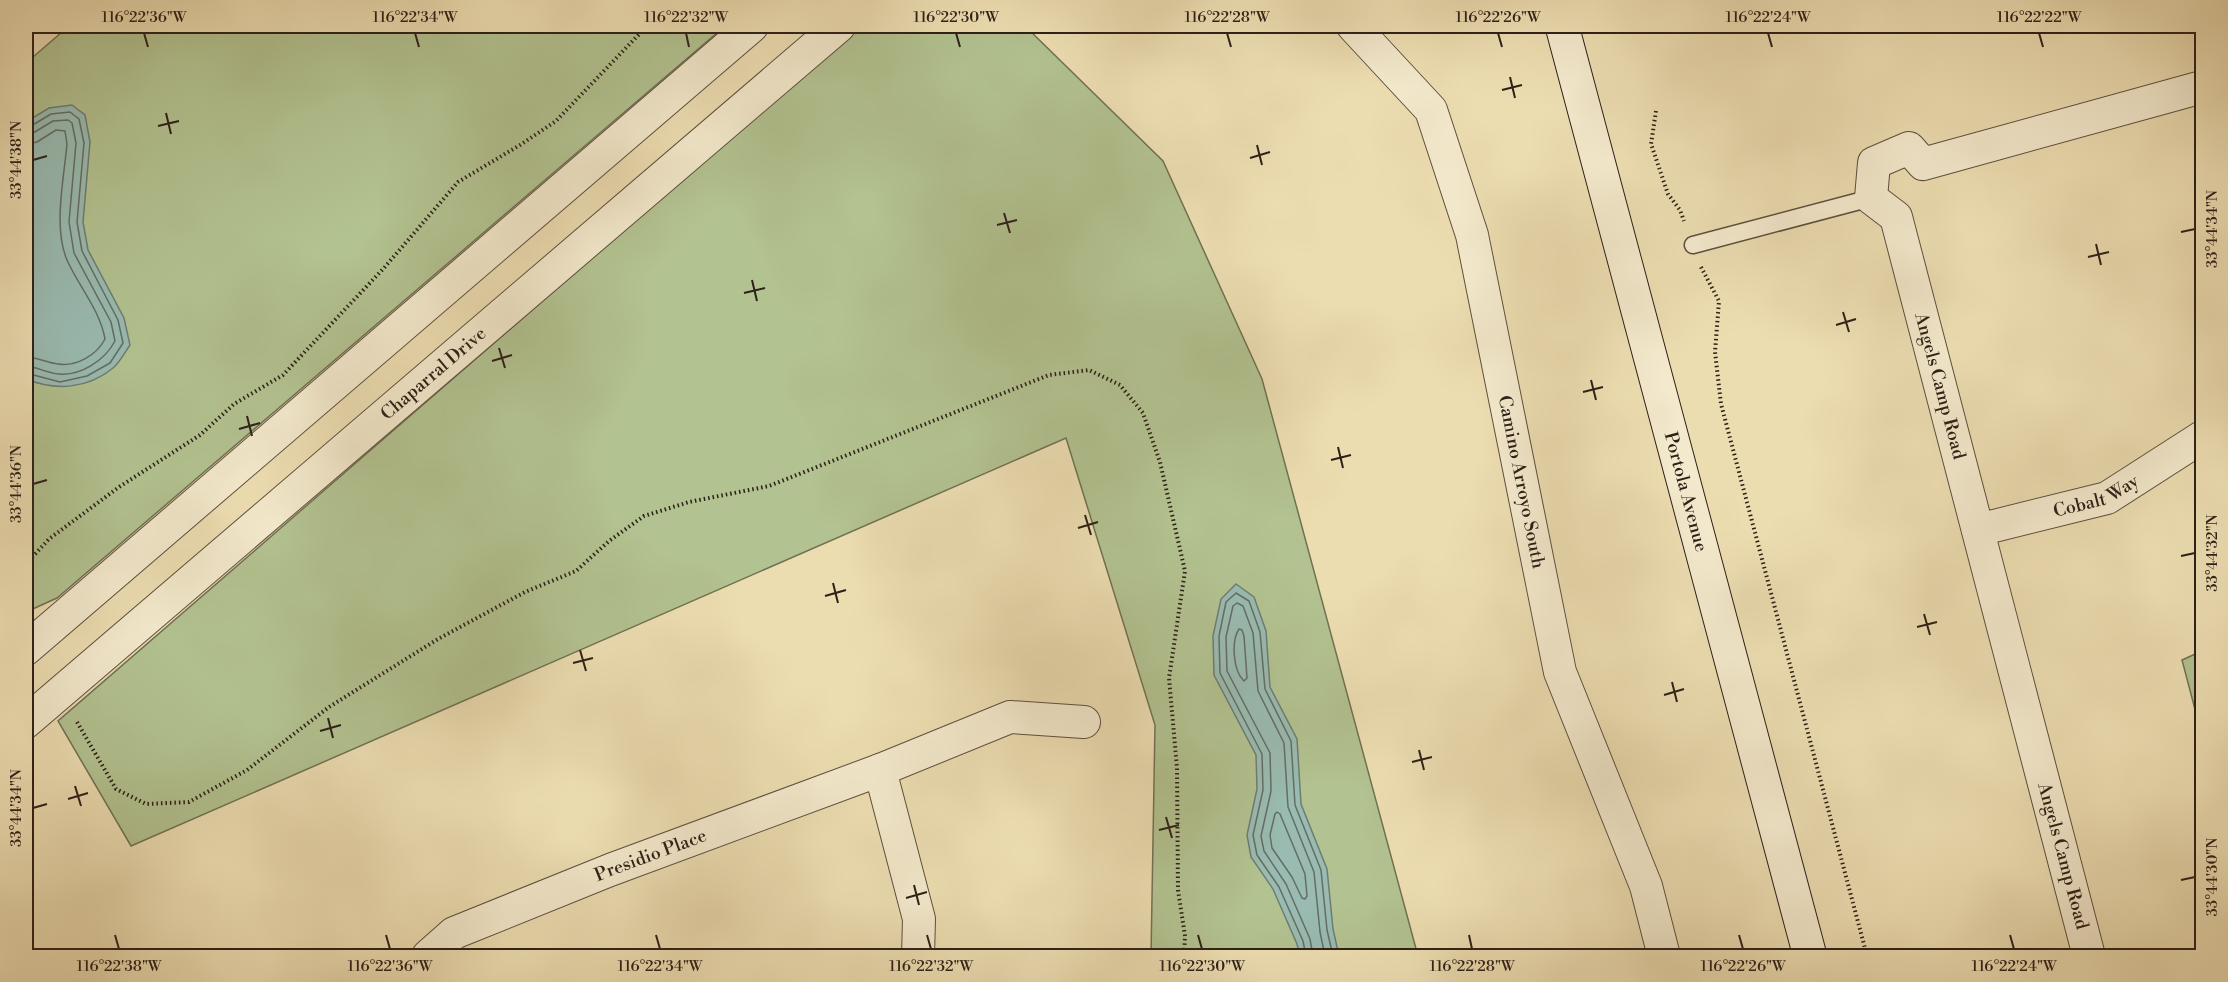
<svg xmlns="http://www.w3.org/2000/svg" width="2228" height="982" font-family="'Libre Bodoni',serif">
  <rect width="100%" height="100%" fill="#ecddb1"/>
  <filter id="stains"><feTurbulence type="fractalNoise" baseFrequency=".00333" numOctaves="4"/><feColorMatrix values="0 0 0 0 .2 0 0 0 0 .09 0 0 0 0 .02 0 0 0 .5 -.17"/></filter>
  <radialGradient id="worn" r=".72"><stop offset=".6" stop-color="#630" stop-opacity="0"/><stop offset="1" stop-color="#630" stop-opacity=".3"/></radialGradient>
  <path fill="#b2c290" stroke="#707154" stroke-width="1.5" d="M 69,26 L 725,26 L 57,598 L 26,612 L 26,63 Z
    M 860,26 L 1025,26 L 1163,161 L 1262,379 L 1418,956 L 1151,956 L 1155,725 L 1066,438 L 131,846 L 58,721 Z
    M 2202,651 L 2202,736 L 2182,660 Z"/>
  <path fill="#99bbb1" stroke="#6e7d74" stroke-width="1.5" d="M 72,105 L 85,115 L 90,142 L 83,222 L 88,250 L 124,318 L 130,345 C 125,352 120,362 113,368 C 88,389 55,391 26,379 L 26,122 L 49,108 Z
    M 1236,584 L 1254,597 L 1266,631 L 1270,687 L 1297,739 L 1301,804 L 1327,869 L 1333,929 L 1339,956 L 1300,956 L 1297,944 L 1273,889 L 1251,857 L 1247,835 L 1257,789 L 1256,755 L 1214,675 L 1213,636 L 1221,599 Z"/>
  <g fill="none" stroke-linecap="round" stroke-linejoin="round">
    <path stroke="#636e64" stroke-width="1.5" d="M 26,127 L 31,126 L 51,114 L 70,112 L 79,119 L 84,143 L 77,222 L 82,251 L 118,320 L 123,343 L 110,363 L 87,376 L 60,382 L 26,373
      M 26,135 L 33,133 L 53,121 L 68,120 L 72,123 L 76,143 L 69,222 L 74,253 L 111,322 L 115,341 C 105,360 81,376 59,374 C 47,373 37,367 26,366
      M 26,144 L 37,142 L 56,130 L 65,131 L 67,144 C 64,178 53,228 67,260 C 79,287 100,310 105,339 C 97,355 76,367 58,364 C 47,363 37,357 26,357
      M 1239,629 L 1242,630 L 1244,636 L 1247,678 L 1244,681 C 1233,671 1231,641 1239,629 Z
      M 1277,812 L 1280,814 L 1305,874 L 1307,896 L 1305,899 L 1302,898 L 1292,877 L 1272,848 L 1270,835 L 1275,814 Z
      M 1306,956 L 1303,941 L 1279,887 L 1257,855 L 1253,835 L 1263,790 L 1262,754 L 1220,673 L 1219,636 L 1226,602 L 1236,593 L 1249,601 L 1260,632 L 1265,689 L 1291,741 L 1295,805 L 1321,870 L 1327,930 L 1333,956
      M 1313,956 L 1310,939 L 1286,884 L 1264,851 L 1261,836 L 1271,791 L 1270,753 L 1227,671 L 1226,637 L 1233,606 L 1237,603 L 1243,606 L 1253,633 L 1258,691 L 1284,743 L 1288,807 L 1314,872 L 1320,932 L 1325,956"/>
    <g stroke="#5d4f3e" stroke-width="19">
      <path id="lane" d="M 1693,245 L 1871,198"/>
    </g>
    <g stroke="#5d4f3e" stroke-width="34">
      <g id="street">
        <path id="s1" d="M 1353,26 L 1431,110 L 1472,235 L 1560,672 L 1646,886 L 1664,956"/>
        <path id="s2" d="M 1978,530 L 2107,498 L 2202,437"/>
        <path d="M 26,649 L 752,26"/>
        <path id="s3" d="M 26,722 L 839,26"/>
        <path d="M 880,770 L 919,919 L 918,956"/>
        <path id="s4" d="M 428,956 L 454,933 L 610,870 L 880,770 L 1010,717 L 1084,722"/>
        <path d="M 2089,956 L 1896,217 L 1871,198 L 1874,163 L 1909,148 L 1923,164 L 2202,87"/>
      </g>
    </g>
    <g stroke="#2d2018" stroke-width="35">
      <g id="secondary">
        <path id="s5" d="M 1562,26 L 1810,956"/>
      </g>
    </g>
    <path stroke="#2d2018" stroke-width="4" stroke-dasharray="1.5 3" stroke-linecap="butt" d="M 1656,111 L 1651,144 L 1668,194 L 1680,210 L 1684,221
      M 1701,267 L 1719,301 L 1715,352 L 1721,404 L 1867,956
      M 26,564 L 49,539 L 119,487 L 200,435 L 234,404 L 283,375 L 384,268 L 458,182 L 520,145 L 556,121 L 647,26
      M 77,722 L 116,789 L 146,804 L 189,802 L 247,770 L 329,707 L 438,639 L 525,592 L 576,571 L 609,541 L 644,516 L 689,502 L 769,486 L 1049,375 L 1089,370 L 1120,385 L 1143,413 L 1160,462 L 1185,571 L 1169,678 L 1177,768 L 1178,890 L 1185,936 L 1184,956"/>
    <use href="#lane" stroke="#f3e9cc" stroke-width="16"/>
    <use href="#street" stroke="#f3e9cc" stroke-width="32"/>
    <use href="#secondary" stroke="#f3e9cc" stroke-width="33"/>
  </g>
  <path fill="none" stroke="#2d2018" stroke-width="2" d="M 144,33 L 148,47M 415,33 L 419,47M 686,33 L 689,47M 956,33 L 960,47M 1227,33 L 1231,47M 1498,33 L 1502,47M 1768,33 L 1772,47M 2039,33 L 2043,47M 1510,77 L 1515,98M 1502,90 L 1522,85M 166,113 L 171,134M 158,126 L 179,121M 1257,145 L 1262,165M 1250,158 L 1270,152M 33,160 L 47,156M 1004,213 L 1010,233M 997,225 L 1017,220M 2181,232 L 2195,229M 2096,244 L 2101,265M 2088,257 L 2109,252M 752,280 L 757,301M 744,293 L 765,288M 1843,312 L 1849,332M 1836,325 L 1856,319M 499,348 L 505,368M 492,361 L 512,355M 1591,380 L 1596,400M 1583,392 L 1603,387M 247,416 L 252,436M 239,429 L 260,423M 1338,447 L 1343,468M 1331,460 L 1351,455M 33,484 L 47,480M 1085,515 L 1091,535M 1078,528 L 1098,522M 2181,556 L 2195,553M 833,583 L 838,603M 825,596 L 846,590M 1924,614 L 1930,635M 1917,627 L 1937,622M 580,650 L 586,671M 573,663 L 593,658M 1672,682 L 1677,702M 1664,695 L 1684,689M 328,718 L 333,738M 320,731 L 341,725M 1419,750 L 1424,770M 1412,762 L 1432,757M 75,786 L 81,806M 68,799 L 88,793M 33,808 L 47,804M 1166,817 L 1172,838M 1159,830 L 1179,825M 2181,880 L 2195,877M 914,885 L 919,905M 906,898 L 927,892M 115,935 L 119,949M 386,935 L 390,949M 656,935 L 660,949M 927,935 L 931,949M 1198,935 L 1202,949M 1469,935 L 1472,949M 1739,935 L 1743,949M 2010,935 L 2014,949"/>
  <g text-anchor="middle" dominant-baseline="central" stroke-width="4.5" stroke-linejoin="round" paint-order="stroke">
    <g font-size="18" fill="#2d2018" stroke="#f3e9cc">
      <text stroke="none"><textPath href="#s3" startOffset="536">Chaparral Drive</textPath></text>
      <text transform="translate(1940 386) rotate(75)">Angels Camp Road</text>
      <text stroke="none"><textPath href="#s1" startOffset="498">Camino Arroyo South</textPath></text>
      <text stroke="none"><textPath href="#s5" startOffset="482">Portola Avenue</textPath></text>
      <text stroke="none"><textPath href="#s2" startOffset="123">Cobalt Way</textPath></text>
      <text stroke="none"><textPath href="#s4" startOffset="246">Presidio Place</textPath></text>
      <text transform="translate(2063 856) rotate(75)">Angels Camp Road</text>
    </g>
  </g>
  <rect width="2228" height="982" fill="none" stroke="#ecddb1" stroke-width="66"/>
  <rect x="33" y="33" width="2162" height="916" fill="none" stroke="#2d2018" stroke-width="2"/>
  <g font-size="15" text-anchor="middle" fill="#2d2018">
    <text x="144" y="22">116°22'36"W</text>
    <text x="415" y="22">116°22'34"W</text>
    <text x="686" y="22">116°22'32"W</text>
    <text x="956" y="22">116°22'30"W</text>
    <text x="1227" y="22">116°22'28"W</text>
    <text x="1498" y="22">116°22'26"W</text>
    <text x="1768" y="22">116°22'24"W</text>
    <text x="2039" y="22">116°22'22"W</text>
    <text transform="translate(16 160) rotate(-90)" y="5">33°44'38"N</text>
    <text transform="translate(2212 229) rotate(-90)" y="5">33°44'34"N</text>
    <text transform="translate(16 484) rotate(-90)" y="5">33°44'36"N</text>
    <text transform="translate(2212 553) rotate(-90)" y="5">33°44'32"N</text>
    <text transform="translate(16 808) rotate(-90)" y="5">33°44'34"N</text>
    <text transform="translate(2212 877) rotate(-90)" y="5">33°44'30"N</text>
    <text x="119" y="971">116°22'38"W</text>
    <text x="390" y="971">116°22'36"W</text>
    <text x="660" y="971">116°22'34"W</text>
    <text x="931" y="971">116°22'32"W</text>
    <text x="1202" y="971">116°22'30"W</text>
    <text x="1472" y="971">116°22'28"W</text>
    <text x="1743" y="971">116°22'26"W</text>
    <text x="2014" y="971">116°22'24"W</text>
  </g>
  <rect width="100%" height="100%" filter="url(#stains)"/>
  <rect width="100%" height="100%" fill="url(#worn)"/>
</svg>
